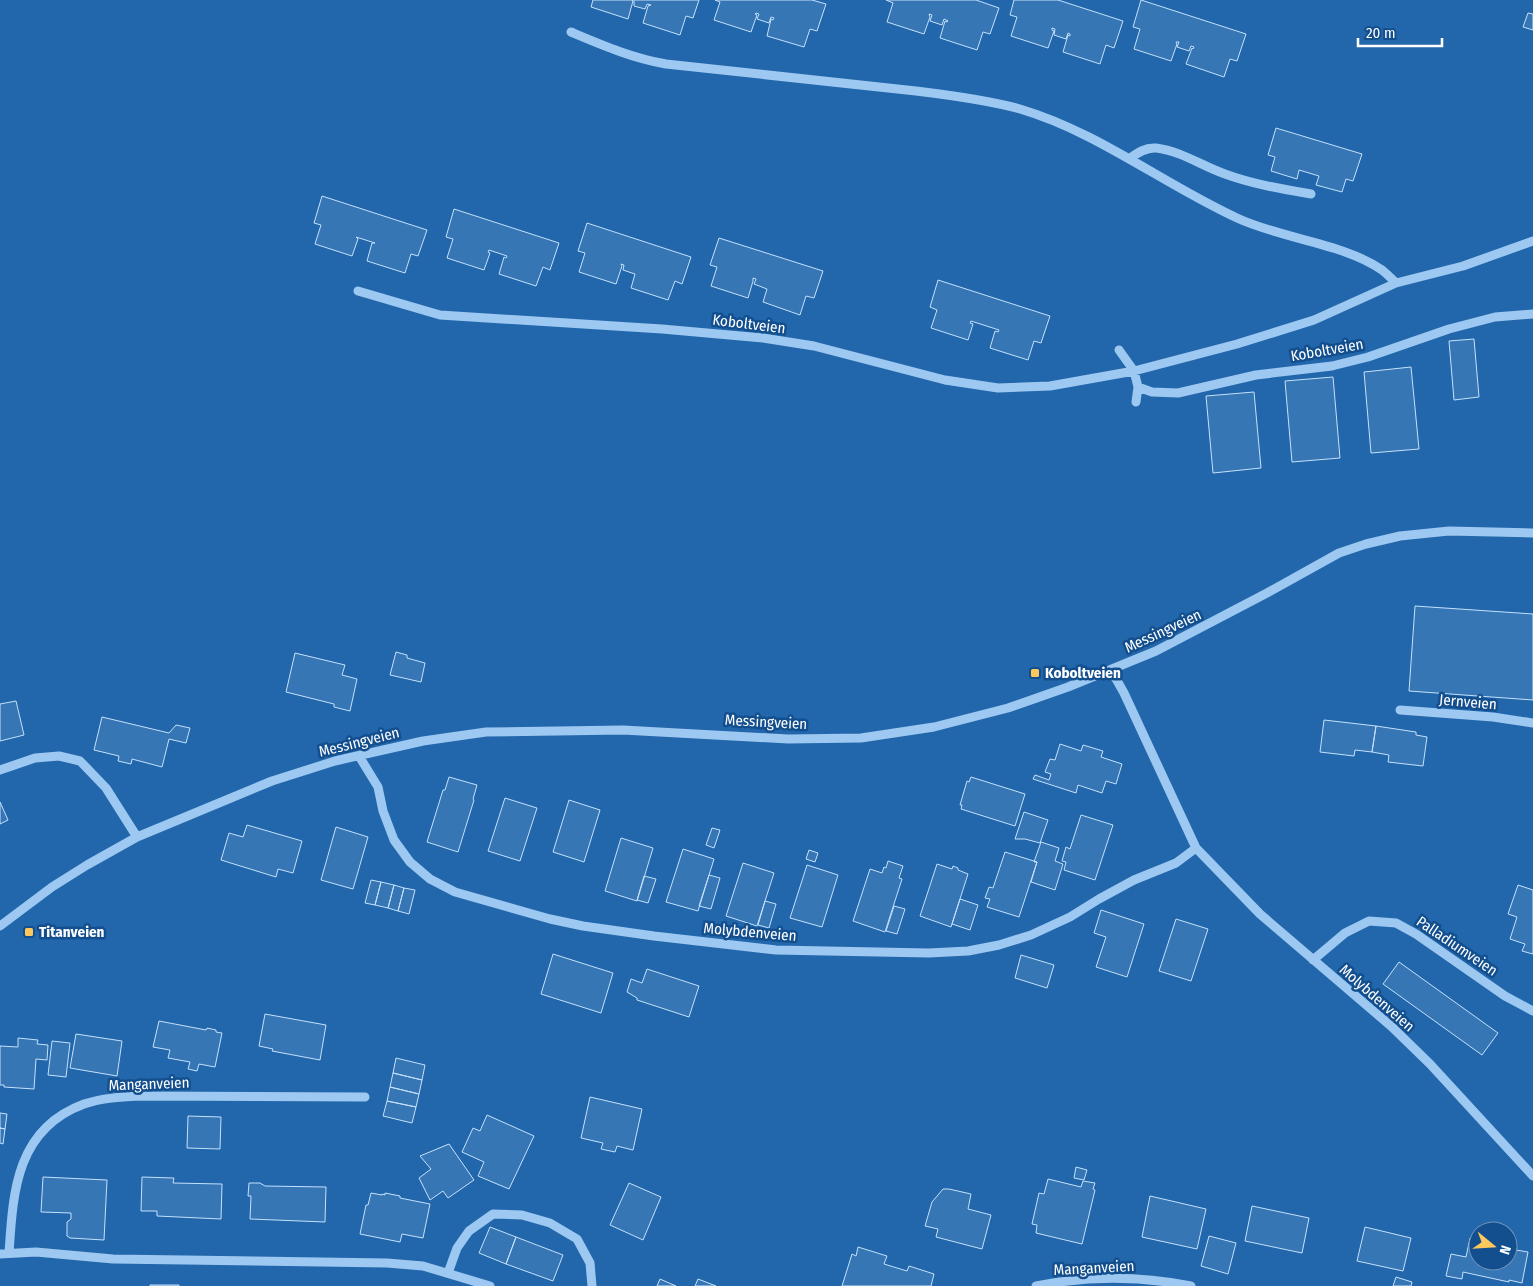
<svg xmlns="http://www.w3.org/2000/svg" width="1533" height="1286" font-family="'Fira Sans Condensed',sans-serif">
  <rect width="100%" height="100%" fill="#134f8e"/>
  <path fill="#2267ab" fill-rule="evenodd" d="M 0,0 L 1533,0 L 1533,1286 L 0,1286 ZM 1478,1231 L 1508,1231 L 1508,1261 L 1478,1261 Z"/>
  <path fill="#3776b5" stroke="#c4e1fc" d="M 593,0 L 632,0 L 633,1 L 628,19 L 591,7 Z
    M 634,0 L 699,0 L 693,18 L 686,16 L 680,35 L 643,23 L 648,6 L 651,5 L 647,4 L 645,9 L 634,6 Z
    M 715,0 L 812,0 L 826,4 L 817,31 L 810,29 L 804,47 L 767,36 L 771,19 L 773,20 L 774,18 L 771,17 L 769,23 L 757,19 L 759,14 L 756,13 L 755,14 L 757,15 L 751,32 L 714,20 L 720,2 Z
    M 886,0 L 976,0 L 999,8 L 990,34 L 983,32 L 977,50 L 940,38 L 945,21 L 947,22 L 948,21 L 944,19 L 942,25 L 930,21 L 932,15 L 929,14 L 930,17 L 924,34 L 887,22 L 893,3 Z
    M 1014,0 L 1058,0 L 1123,21 L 1114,48 L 1106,45 L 1100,64 L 1063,52 L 1068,35 L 1070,36 L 1070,34 L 1068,33 L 1066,39 L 1054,35 L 1055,29 L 1052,28 L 1052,30 L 1054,31 L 1048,48 L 1011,36 L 1017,17 L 1010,15 Z
    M 1141,0 L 1246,34 L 1237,61 L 1230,59 L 1224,77 L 1186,64 L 1192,48 L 1193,49 L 1194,47 L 1191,46 L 1189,51 L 1177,47 L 1179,42 L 1176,42 L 1177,44 L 1171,61 L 1134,49 L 1140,29 L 1133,27 Z
    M 1528,13 L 1533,14 L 1533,30 L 1523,27 Z
    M 1276,128 L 1362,154 L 1353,181 L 1346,179 L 1342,192 L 1316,185 L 1319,176 L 1299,170 L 1297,179 L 1271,171 L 1275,157 L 1268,155 Z
    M 322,196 L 427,230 L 418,256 L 411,254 L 405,273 L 367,261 L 372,243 L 375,243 L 356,237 L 358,239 L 352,256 L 315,244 L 321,225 L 314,223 Z
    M 454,209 L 559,243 L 550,270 L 543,267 L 536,286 L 499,274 L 504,257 L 506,258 L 507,256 L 489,250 L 488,252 L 490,253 L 484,270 L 447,258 L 453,239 L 446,237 Z
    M 587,223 L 691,257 L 682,284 L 675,281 L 668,300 L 631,288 L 635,274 L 623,270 L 624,265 L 621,264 L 622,266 L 616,284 L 579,272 L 585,253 L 578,251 Z
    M 719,238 L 823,271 L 814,298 L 806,296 L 800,315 L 763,302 L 767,289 L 754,284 L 756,279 L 753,278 L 753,281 L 748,298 L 711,286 L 717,267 L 710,265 Z
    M 938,280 L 1050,316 L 1041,343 L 1034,341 L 1028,360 L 990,348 L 995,331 L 998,332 L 999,330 L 971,321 L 970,323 L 973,324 L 968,340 L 931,328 L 937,310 L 930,307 Z
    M 1474,339 L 1479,397 L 1454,400 L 1449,341 Z
    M 1411,367 L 1419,449 L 1371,453 L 1364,372 Z
    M 1333,377 L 1340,458 L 1292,462 L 1285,381 Z
    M 1254,392 L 1261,468 L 1213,473 L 1206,396 Z
    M 1415,606 L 1533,614 L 1533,700 L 1409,691 Z
    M 396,652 L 407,655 L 407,658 L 425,663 L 421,682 L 390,675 Z
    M 295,653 L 345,665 L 342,675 L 357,679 L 350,711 L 334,707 L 334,704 L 286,692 Z
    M 16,701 L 24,735 L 0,741 L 0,704 Z
    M 102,717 L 169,733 L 176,725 L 190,728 L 186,743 L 169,739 L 162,767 L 132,759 L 131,764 L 118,761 L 119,756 L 94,750 Z
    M 1324,720 L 1376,726 L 1372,752 L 1355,750 L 1354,756 L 1320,752 Z
    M 1376,726 L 1416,732 L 1416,735 L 1427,737 L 1423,766 L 1388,762 L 1389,755 L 1372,752 Z
    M 1060,744 L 1081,751 L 1083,745 L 1103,751 L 1101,757 L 1122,764 L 1116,784 L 1106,781 L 1102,793 L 1078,785 L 1076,793 L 1033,779 L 1035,775 L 1049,780 L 1051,774 L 1045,772 L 1050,759 L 1055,760 Z
    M 449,777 L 477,785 L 473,799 L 474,800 L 458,852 L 427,842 L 443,790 L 445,790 Z
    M 971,777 L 1025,794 L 1015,826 L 961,809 L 962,805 L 960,805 L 967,781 L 969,782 Z
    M 505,798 L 537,808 L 520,861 L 488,851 Z
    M 569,800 L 600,810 L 584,862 L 553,852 Z
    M 0,802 L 8,820 L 0,824 Z
    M 1024,812 L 1048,820 L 1040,843 L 1025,839 L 1015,839 Z
    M 1081,815 L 1113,825 L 1095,880 L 1064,870 L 1066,862 L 1062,861 L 1066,847 L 1070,849 Z
    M 247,825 L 302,841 L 293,873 L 278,869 L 276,877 L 221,860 L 229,833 L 243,837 Z
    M 336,827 L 368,837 L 353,889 L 321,880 Z
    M 712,828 L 720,830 L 714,848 L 706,845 Z
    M 621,838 L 653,848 L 637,901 L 605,891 Z
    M 1041,842 L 1059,848 L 1055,861 L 1063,864 L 1055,890 L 1031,882 L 1037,862 L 1034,862 Z
    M 683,849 L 714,859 L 698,911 L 666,902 Z
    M 809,850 L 818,853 L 815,862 L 806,859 Z
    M 1005,852 L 1037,862 L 1019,917 L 987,907 L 990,899 L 985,898 L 989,887 L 993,888 Z
    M 888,861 L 903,866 L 899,878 L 902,879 L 885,932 L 853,921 L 870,869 L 882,873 L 884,867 L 886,868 Z
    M 743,863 L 774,873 L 757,926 L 726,916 Z
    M 937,864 L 952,869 L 953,866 L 958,868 L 958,870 L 968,874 L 951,927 L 920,916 Z
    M 807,865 L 838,875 L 822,927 L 790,918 Z
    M 709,875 L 720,878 L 711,909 L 699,906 Z
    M 644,876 L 656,879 L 648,903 L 637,900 Z
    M 371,880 L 381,882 L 375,905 L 365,903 Z
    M 381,882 L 394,885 L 388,908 L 375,905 Z
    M 394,885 L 404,888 L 398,911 L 388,908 Z
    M 1518,885 L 1533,890 L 1533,954 L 1522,951 L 1525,944 L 1510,939 L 1517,917 L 1508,914 Z
    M 404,888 L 415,890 L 409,914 L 398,911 Z
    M 960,899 L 978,905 L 970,930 L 952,924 Z
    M 765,901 L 776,904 L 769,928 L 758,925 Z
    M 894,906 L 905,909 L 897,934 L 886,931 Z
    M 1101,910 L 1144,924 L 1127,977 L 1096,967 L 1106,937 L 1094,933 Z
    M 1176,919 L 1208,929 L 1191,981 L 1159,971 Z
    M 553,954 L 613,973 L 601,1013 L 541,994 Z
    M 1021,955 L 1054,965 L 1047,988 L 1015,978 Z
    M 1399,962 L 1498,1033 L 1482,1055 L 1383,984 Z
    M 647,969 L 699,986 L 689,1017 L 637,1000 L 637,998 L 627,992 L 631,979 L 642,983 Z
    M 265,1014 L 326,1025 L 320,1060 L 272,1051 L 273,1049 L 259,1046 Z
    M 159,1021 L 206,1030 L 207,1028 L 216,1030 L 216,1032 L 222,1033 L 215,1067 L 199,1064 L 197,1071 L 188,1069 L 190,1062 L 168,1058 L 170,1050 L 153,1047 Z
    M 76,1034 L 122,1041 L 117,1076 L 70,1068 Z
    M 18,1038 L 38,1040 L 37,1044 L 48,1045 L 47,1060 L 36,1059 L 34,1089 L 4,1087 L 4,1085 L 0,1085 L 0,1046 L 18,1047 Z
    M 52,1041 L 70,1043 L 66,1077 L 48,1075 Z
    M 396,1058 L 425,1065 L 422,1080 L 393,1073 Z
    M 393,1073 L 422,1080 L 419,1094 L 390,1087 Z
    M 390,1087 L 419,1094 L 416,1107 L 387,1101 Z
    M 590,1097 L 642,1109 L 633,1150 L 617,1146 L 615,1152 L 601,1149 L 603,1143 L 581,1138 Z
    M 387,1101 L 416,1107 L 412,1123 L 383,1116 Z
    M 0,1113 L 7,1114 L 5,1129 L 0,1128 Z
    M 487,1115 L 534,1136 L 509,1189 L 478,1176 L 484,1162 L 462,1152 L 473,1128 L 480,1131 Z
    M 188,1116 L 221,1117 L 220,1149 L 187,1148 Z
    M 0,1128 L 5,1129 L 3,1144 L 0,1143 Z
    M 449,1144 L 474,1180 L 448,1198 L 443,1191 L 430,1200 L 419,1178 L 431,1169 L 420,1156 Z
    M 1076,1167 L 1087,1170 L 1084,1180 L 1074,1178 Z
    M 43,1177 L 107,1180 L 104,1240 L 70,1238 L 67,1236 L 67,1222 L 71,1219 L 71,1213 L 41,1212 Z
    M 142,1177 L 174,1178 L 173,1183 L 222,1184 L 221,1219 L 157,1216 L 157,1211 L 141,1211 Z
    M 1048,1179 L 1081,1187 L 1083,1181 L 1095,1183 L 1093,1189 L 1095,1190 L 1082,1244 L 1036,1233 L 1037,1225 L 1032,1224 L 1039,1193 L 1044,1194 Z
    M 249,1183 L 260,1183 L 265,1186 L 326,1187 L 325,1222 L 250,1219 L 251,1196 L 248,1196 Z
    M 629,1183 L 661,1197 L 643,1240 L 610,1225 Z
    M 943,1189 L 949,1189 L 971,1194 L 968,1209 L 991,1215 L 982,1249 L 936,1237 L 938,1229 L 925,1226 L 932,1202 Z
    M 371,1193 L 382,1195 L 382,1194 L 385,1195 L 385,1193 L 400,1196 L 400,1198 L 430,1204 L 423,1238 L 402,1234 L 400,1242 L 360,1234 L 366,1205 L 368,1205 Z
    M 1150,1196 L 1206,1209 L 1197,1249 L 1142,1237 Z
    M 1252,1206 L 1309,1218 L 1302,1253 L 1245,1241 Z
    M 490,1227 L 516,1237 L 506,1264 L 479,1253 Z
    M 1365,1227 L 1411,1238 L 1403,1271 L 1357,1261 Z
    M 1209,1236 L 1236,1243 L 1228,1274 L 1201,1266 Z
    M 516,1237 L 563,1255 L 553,1281 L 506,1264 Z
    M 1470,1238 L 1478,1239 L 1478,1261 L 1508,1261 L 1508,1246 L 1516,1247 L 1516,1250 L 1528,1252 L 1522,1283 L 1509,1280 L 1509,1282 L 1463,1272 L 1462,1279 L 1446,1276 L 1451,1254 L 1466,1257 Z
    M 858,1247 L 887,1256 L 884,1264 L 907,1271 L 909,1266 L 934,1274 L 931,1286 L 842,1286 L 852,1254 L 856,1256 Z
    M 1396,1277 L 1412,1282 L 1411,1286 L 1393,1286 Z
    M 660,1279 L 676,1286 L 657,1286 Z
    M 698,1279 L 716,1286 L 695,1286 Z
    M 150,1285 L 179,1285 L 179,1286 L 150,1286 Z"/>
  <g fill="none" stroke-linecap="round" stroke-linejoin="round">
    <path stroke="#9dc8f1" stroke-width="9" d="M 571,32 C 602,45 632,58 666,64 L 916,91 C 949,95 988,100 1020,109 C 1098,132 1163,184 1237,218 C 1282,239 1343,243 1382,270 C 1387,274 1392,279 1396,283
      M 1129,159 C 1137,153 1146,147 1156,148 C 1181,151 1202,166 1225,174 C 1252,184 1282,189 1311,194
      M 358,291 L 440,315 L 662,329 L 763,338 L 814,346 L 945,380 L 998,388 L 1050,386 L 1134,371 L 1237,344 L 1314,320 L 1396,283 L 1463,266 L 1533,241
      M 1119,350 L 1134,371 L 1138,387 L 1152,392 L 1178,393 L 1256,375 L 1332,366 L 1368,357 L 1449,329 L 1495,317 L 1533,314
      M 1136,402 L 1138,387
      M 1400,710 L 1493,717 L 1533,723
      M 359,756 L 378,787 L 383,811 L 394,840 L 410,862 L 430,879 L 455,892 L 550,919 L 583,926 L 654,936 L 776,950 L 929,953 L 968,951 L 999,945 L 1031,935 L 1070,917 L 1099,899 L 1134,880 L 1176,863 L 1196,848 L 1124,693 L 1111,670
      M 0,770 L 35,758 L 59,756 L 80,761 L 106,788 L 137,837
      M 1196,848 L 1260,914 L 1392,1027 L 1430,1064 L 1533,1176
      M 0,926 L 52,887 L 87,865 L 137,837 L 272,781 L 335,761 L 423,741 L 486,732 L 623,730 L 788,739 L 861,738 L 934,727 L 1008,708 L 1068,687 L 1156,651 L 1267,593 L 1339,553 L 1366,544 L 1400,536 L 1449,531 L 1533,533
      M 1313,960 L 1345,933 L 1369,921 L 1396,923 L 1416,934 L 1505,996 L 1533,1011
      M 9,1253 C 13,1192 16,1129 84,1104 C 102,1098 121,1097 140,1096 L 365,1097
      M 0,1254 L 36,1252 L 113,1259 L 387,1263 L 423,1266 L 490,1286
      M 448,1273 L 457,1248 L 469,1231 L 493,1214 L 522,1215 L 550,1223 L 577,1239 L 590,1263 L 592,1286
      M 1036,1286 C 1086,1276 1140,1276 1191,1286"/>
  </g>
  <g fill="#ffc85d" stroke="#134f8e" stroke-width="2">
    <rect x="1030" y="668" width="10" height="10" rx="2.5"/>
    <rect x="24" y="927" width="10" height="10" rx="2.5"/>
  </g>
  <g text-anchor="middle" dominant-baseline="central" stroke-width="5" stroke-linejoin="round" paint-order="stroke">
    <g font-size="15" fill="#fff" stroke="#134f8e">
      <text transform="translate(749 324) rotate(7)">Koboltveien</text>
      <text transform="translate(1327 350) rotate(-10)">Koboltveien</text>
      <text transform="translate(1163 631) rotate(-25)">Messingveien</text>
      <text transform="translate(1468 702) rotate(5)">Jernveien</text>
      <text transform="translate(766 722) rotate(3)">Messingveien</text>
      <text transform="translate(359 742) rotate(-14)">Messingveien</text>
      <text transform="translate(750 932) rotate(5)">Molybdenveien</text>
      <text transform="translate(1457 946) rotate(34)">Palladiumveien</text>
      <text transform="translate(1377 998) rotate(41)">Molybdenveien</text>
      <text transform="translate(149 1084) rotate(-2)">Manganveien</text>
      <text transform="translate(1094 1268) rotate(-3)">Manganveien</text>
    </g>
    <g font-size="15" font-weight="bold" fill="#fff" stroke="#134f8e" text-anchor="start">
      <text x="1045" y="673">Koboltveien</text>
      <text x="39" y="932">Titanveien</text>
    </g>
  </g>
  <g transform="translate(1493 1246) rotate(108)"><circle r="24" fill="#134f8e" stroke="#7195bb"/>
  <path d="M0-4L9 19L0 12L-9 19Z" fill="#ffc85d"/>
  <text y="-8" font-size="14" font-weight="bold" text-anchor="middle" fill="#ffffff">N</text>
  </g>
  <path d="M1358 38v8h84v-8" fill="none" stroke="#ffffff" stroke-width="2.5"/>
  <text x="1366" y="38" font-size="15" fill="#ffffff" stroke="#134f8e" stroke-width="4" paint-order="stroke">20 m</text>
</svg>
